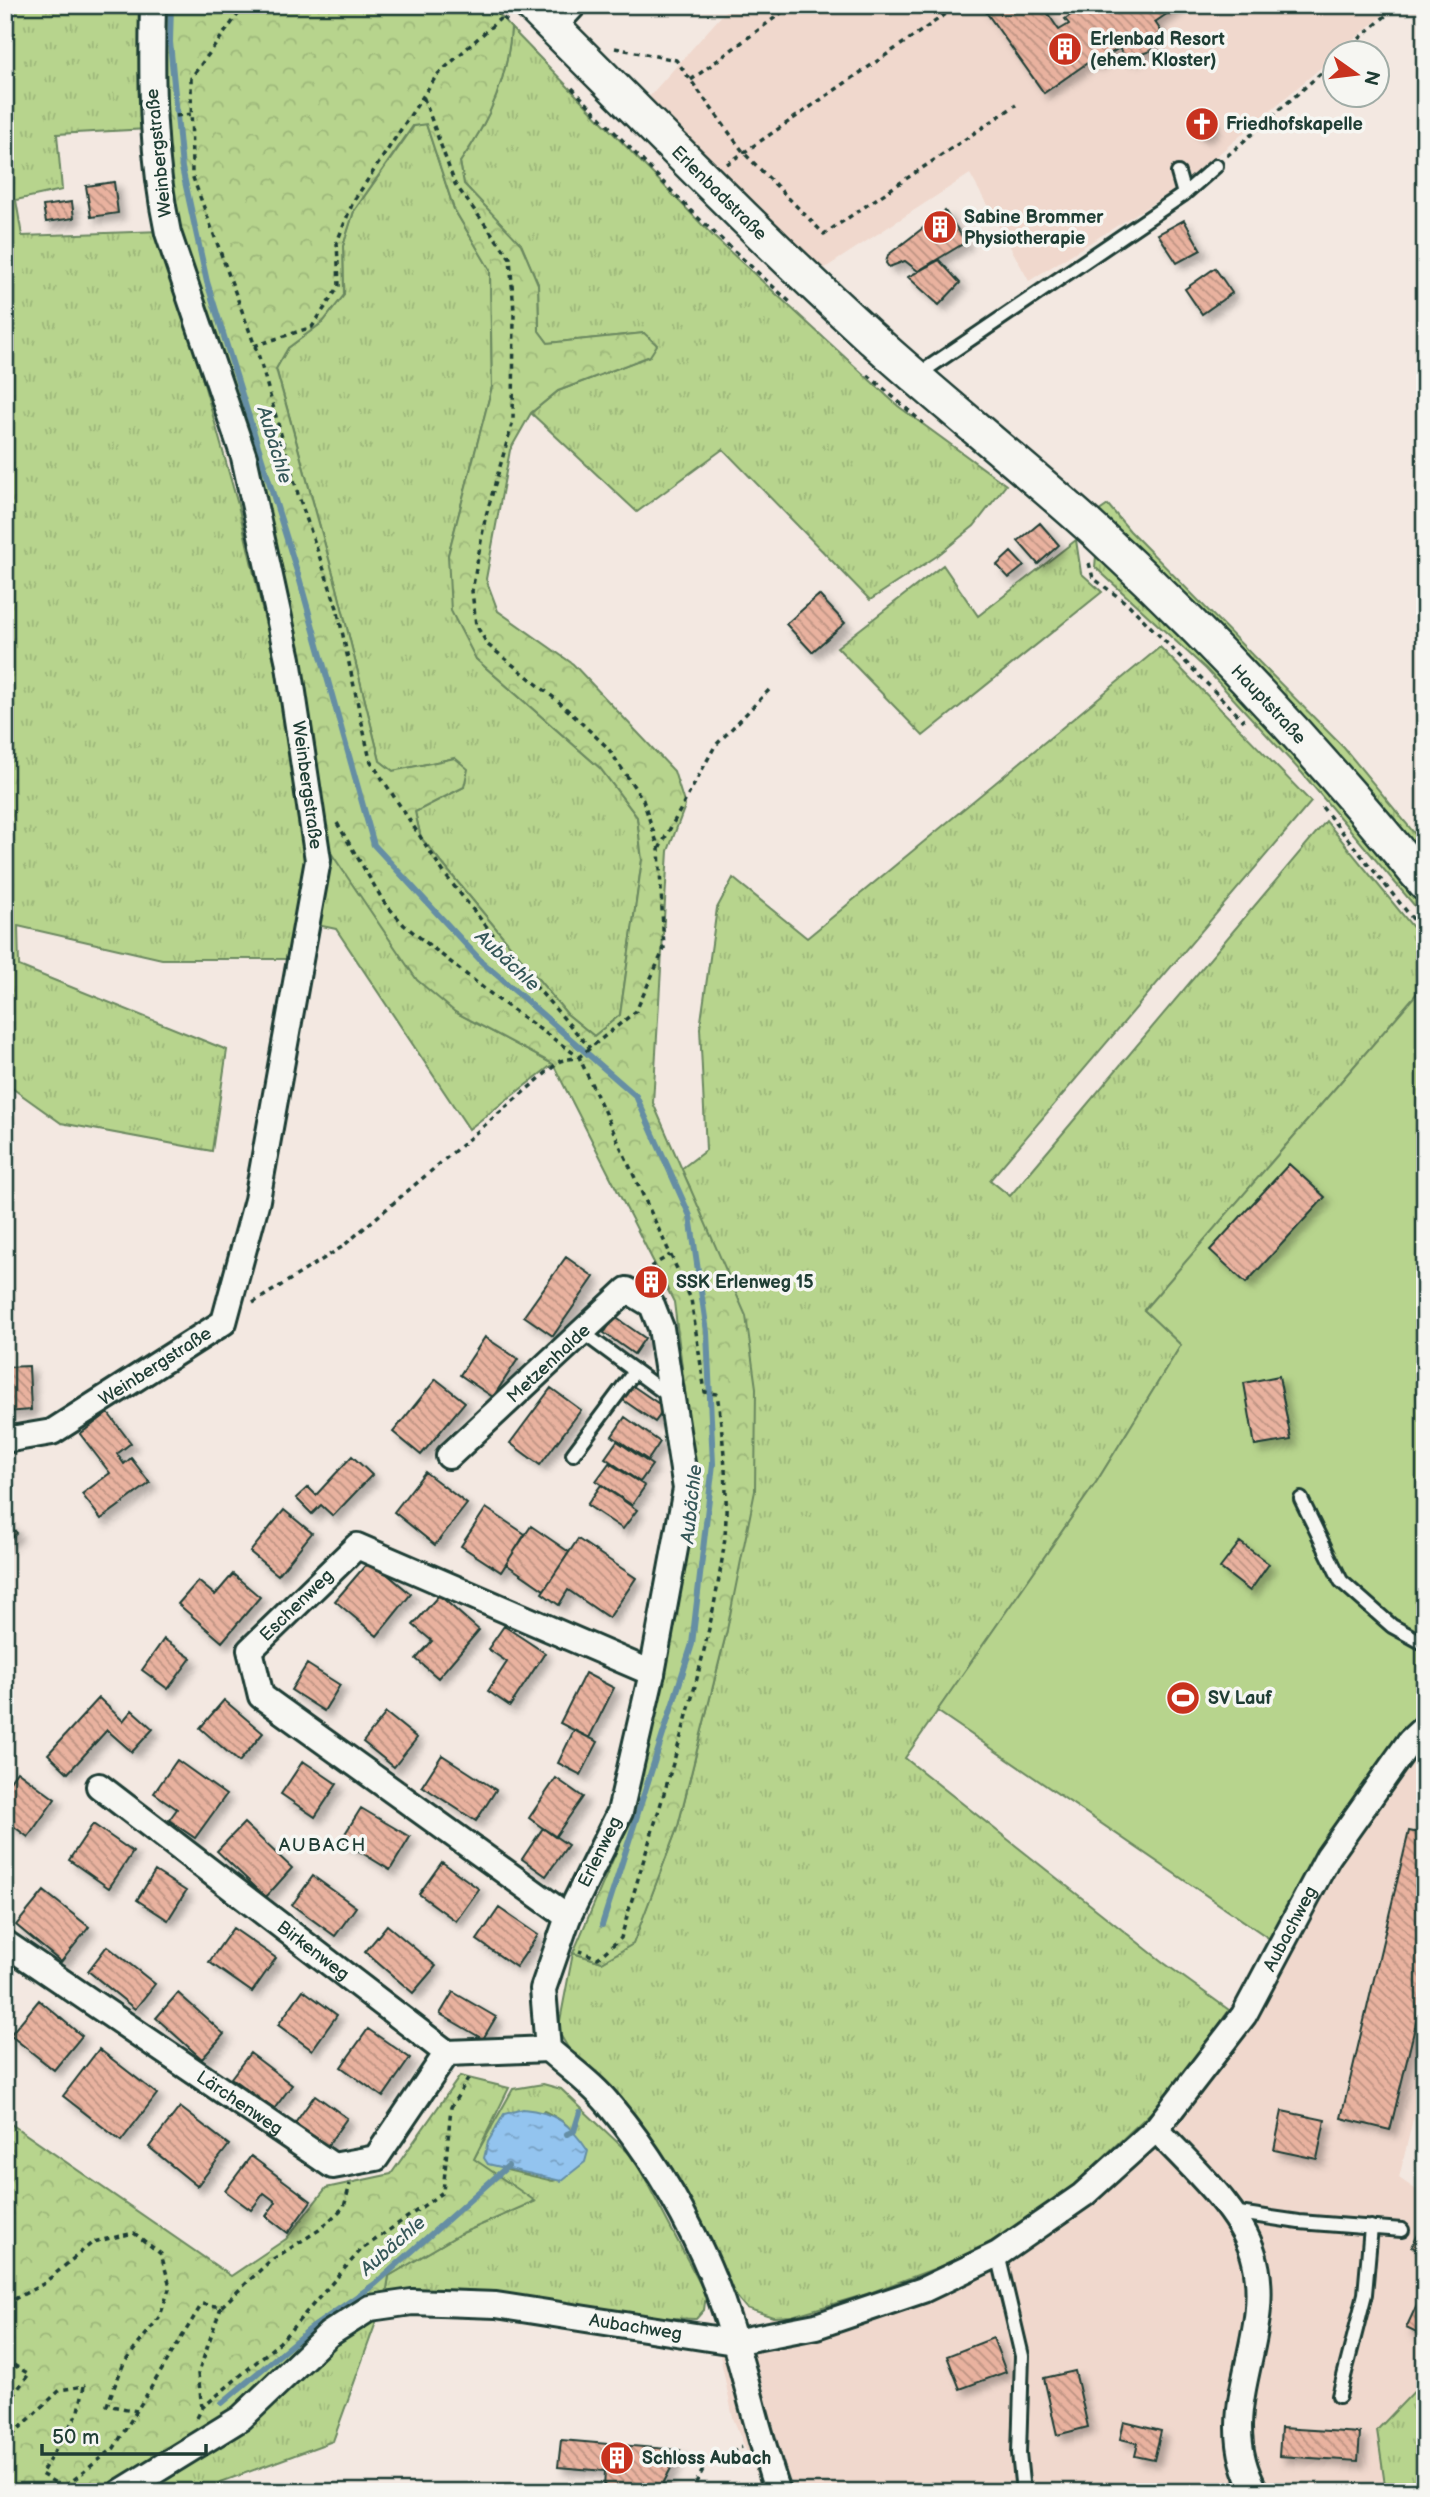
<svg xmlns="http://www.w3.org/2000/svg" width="1430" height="2497" font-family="'Balsamiq Sans',sans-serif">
  <defs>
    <pattern id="grass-tufts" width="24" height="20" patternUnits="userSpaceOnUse" patternTransform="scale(1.75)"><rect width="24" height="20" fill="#b7d48d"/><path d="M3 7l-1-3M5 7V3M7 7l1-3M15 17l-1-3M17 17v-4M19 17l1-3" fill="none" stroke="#9db77a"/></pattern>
    <pattern id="forest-crowns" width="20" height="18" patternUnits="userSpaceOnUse" patternTransform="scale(1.75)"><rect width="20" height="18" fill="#b7d48d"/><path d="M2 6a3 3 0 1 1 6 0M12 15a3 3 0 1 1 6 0" fill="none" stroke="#9db77a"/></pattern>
    <pattern id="water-ripples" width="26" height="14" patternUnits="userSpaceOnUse" patternTransform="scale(1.75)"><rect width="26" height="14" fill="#93c4ef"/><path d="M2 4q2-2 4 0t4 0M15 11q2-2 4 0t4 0" fill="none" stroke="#77a0c2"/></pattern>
    <pattern id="building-back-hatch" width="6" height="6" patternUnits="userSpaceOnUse" patternTransform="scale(1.75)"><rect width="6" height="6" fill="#e9b29f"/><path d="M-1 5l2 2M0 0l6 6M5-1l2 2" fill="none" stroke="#bc9282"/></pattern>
    <filter id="shadow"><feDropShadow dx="6" dy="6" stdDeviation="3.5" flood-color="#0004"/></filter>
  </defs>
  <rect width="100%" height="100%" fill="#f3e8e1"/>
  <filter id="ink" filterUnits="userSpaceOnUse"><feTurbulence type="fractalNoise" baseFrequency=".0143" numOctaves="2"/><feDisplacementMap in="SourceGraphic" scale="14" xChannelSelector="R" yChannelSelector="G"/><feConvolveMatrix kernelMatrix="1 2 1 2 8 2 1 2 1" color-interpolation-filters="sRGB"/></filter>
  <g filter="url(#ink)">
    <path fill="#f0d8cd" d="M 731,5 L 1395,5 L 1182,185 L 1029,281 L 970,174 L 822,270 L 647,99 Z
      M 1425,1716 L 1425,2069 L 1399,2178 L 1425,2196 L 1425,2380 L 1377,2430 L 1386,2492 L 763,2492 L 733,2418 L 719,2351 L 773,2317 L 792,2316 L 1049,2207 L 1175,2090 L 1229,2010 L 1324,1845 Z"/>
    <path fill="url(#grass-tufts)" stroke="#6b8860" stroke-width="2" fill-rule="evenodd" d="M 5,5 L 147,5 L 148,129 L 57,134 L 62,190 L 16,200 L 22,236 L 161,231 L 238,505 L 291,733 L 310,852 L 296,959 L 162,959 L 18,926 L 19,966 L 227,1050 L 212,1151 L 61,1123 L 5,1083 Z
      M 511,28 L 713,236 L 898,406 L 1006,485 L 974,526 L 937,556 L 870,600 L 723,449 L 637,512 L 531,413 L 558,391 L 649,356 L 644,333 L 548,343 L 539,331 L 538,284 L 521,245 L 464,184 L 460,162 C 489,122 508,78 511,28 Z
      M 426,124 L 454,209 L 490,269 L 492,387 L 448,555 L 476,659 L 600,768 L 637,817 L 642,860 L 620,1015 L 594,1036 L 567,1014 L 421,838 L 415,812 L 464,787 L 455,758 L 393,771 L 380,761 L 337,588 L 276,368 L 288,348 L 323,322 L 344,295 L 343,246 L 354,211 L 414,126 Z
      M 1108,505 L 1130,531 L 1344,748 L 1425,846 L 1425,866 L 1095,514 Z
      M 1076,540 L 1081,573 L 1102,592 L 923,736 L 837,647 L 943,565 L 978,616 Z
      M 1103,553 L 1147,595 L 1393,860 L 1425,901 L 1425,918 L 1302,773 L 1206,669 L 1095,567 L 1096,556 Z
      M 1160,647 L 1311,802 L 990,1180 L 1010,1196 L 1326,821 L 1425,942 L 1425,984 L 1144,1310 L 1181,1345 L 1097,1481 L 905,1758 L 1164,1963 L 1229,2010 L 1175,2090 L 1049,2208 L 963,2258 L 867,2294 L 792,2316 L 773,2317 L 746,2308 L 736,2296 L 698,2223 L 573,2056 L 558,2031 L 573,1953 L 602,1962 L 633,1943 L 678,1826 L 727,1630 L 690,1187 L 681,1169 L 706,1150 L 700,1028 L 717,908 L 733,878 L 807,938 Z
      M 323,841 L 455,1012 L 553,1064 L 469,1129 L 336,929 L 317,925 Z
      M 543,2084 L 561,2089 L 634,2158 L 706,2295 L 704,2310 L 696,2319 C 589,2316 495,2279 386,2295 L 389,2276 L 460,2234 L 534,2202 L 473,2160 L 513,2089 ZM 544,2111 C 577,2127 575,2133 578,2167 L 553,2181 L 503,2169 Z
      M 379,2314 L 333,2441 L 221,2482 L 207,2492 L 141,2492 L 215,2450 L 328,2344 Z
      M 1425,2380 L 1425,2492 L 1386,2492 L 1377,2430 Z"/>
    <path fill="url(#forest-crowns)" stroke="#6b8860" stroke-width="2" fill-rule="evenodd" d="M 152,5 L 491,5 L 511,28 C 508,78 489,122 460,162 L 464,184 L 521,244 L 538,284 L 539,331 L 548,343 L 644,333 L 657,345 L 650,356 L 558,391 L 531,413 L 510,450 L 486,579 L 498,611 L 573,664 L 674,771 L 685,806 L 668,851 L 653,1103 L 746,1316 L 756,1388 L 755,1491 L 727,1630 L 678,1826 L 633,1944 L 602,1962 L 573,1953 L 632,1815 L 697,1489 L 674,1302 L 553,1064 L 455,1012 L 417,980 L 323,841 L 306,728 L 176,229 ZM 426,124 L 454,209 L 490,270 L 492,387 L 448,555 L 451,611 L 476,659 L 600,768 L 637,817 L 642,860 L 620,1015 L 594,1036 L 567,1014 L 421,838 L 415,812 L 464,787 L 468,769 L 455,758 L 393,771 L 380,761 L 337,588 L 276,369 L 288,348 L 323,322 L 344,295 L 343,246 L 354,211 L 413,126 Z
      M 460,2076 L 509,2088 L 474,2159 L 535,2201 L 460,2234 L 389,2276 L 386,2295 L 213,2424 L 94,2492 L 5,2492 L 5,2120 L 231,2276 L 286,2239 L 326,2188 L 391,2174 Z"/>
    <path fill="#b7d48d" stroke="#6b8860" stroke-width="2" d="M 1425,984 L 1425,1716 L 1324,1845 L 1270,1939 L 937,1711 L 1097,1481 L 1181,1345 L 1144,1310 Z"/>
    <path fill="url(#water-ripples)" stroke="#658ea4" stroke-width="2" d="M 523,2109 C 556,2112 570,2124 588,2151 L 585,2162 L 561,2181 L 488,2164 L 484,2158 L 488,2142 L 504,2114 Z"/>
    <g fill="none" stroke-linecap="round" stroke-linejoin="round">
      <path stroke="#658ea4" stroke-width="6" d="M 171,5 L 170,42 L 182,168 L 207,282 L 300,581 L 374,845 L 482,962 L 636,1096 L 690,1216 L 707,1332 L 713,1464 L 692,1644 L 602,1925
        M 567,2134 L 574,2131 L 580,2112
        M 222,2403 L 309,2330 L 375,2284 L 508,2166"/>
    </g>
    <path fill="url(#building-back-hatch)" stroke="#1f3d34" stroke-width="2" filter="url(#shadow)" d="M 981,5 L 1042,5 L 1059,30 L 1069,24 L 1065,19 L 1085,5 L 1177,7 L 1155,22 L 1161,31 L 1150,51 L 1134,57 L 1125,57 L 1119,48 L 1095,64 L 1093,59 L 1044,93 Z
      M1191 124a11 11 0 1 1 22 0a11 11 0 1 1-22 0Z
      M 114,182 L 118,213 L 91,217 L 86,186 Z
      M 72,202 L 74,218 L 46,222 L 43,206 Z
      M 945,211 L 966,242 L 918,271 L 905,261 L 889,267 L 886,263 L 888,255 Z
      M 1184,220 L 1201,250 L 1177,263 L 1158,234 Z
      M 939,260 L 960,283 L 939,305 L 908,277 Z
      M 1215,268 L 1232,293 L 1202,314 L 1185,289 Z
      M 1040,523 L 1059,545 L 1038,564 L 1018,541 Z
      M 1011,552 L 1024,566 L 1009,578 L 997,565 Z
      M 819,595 L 845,623 L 812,652 L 786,624 Z
      M 1289,1164 L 1325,1197 L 1246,1283 L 1210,1250 Z
      M 566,1257 L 594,1277 L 553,1336 L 524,1316 Z
      M 652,1272 L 659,1285 L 650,1291 L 643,1278 Z
      M 615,1317 L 645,1338 L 634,1354 L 604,1333 Z
      M 485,1337 L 518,1359 L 493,1397 L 460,1375 Z
      M 29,1366 L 31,1410 L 5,1412 L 5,1367 Z
      M 1279,1376 L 1291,1440 L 1255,1446 L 1244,1383 Z
      M 436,1379 L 465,1402 L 421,1455 L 393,1432 Z
      M 633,1386 L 665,1408 L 655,1422 L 623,1400 Z
      M 551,1388 L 581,1410 L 540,1465 L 510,1443 Z
      M 108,1413 L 131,1443 L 117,1454 L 124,1464 L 131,1458 L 150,1483 L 101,1519 L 82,1494 L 110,1473 L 80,1434 Z
      M 625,1417 L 660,1442 L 648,1460 L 612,1436 Z
      M 617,1441 L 652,1465 L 640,1482 L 605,1458 Z
      M 352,1456 L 372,1475 L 333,1516 L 321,1505 L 312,1514 L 296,1498 L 308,1487 L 316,1495 Z
      M 609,1463 L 645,1486 L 632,1505 L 596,1481 Z
      M 425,1472 L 467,1504 L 435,1545 L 394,1512 Z
      M 601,1485 L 637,1510 L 623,1529 L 587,1505 Z
      M 486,1508 L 525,1534 L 501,1572 L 461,1546 Z
      M 284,1510 L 312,1533 L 278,1575 L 250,1552 Z
      M 5,1521 L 17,1533 L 5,1544 Z
      M 531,1526 L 569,1552 L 544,1590 L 506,1564 Z
      M 578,1539 L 636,1578 L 609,1618 L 568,1590 L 559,1605 L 542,1593 Z
      M 1240,1542 L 1269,1564 L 1250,1591 L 1220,1568 Z
      M 370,1560 L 411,1594 L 377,1636 L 335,1601 Z
      M 233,1574 L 260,1597 L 222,1642 L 178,1604 L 198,1581 L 215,1595 Z
      M 439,1595 L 479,1630 L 438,1678 L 416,1659 L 432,1641 L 413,1625 Z
      M 504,1626 L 545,1653 L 510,1706 L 488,1691 L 507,1662 L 488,1649 Z
      M 164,1639 L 191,1658 L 168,1689 L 142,1670 Z
      M 307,1664 L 340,1685 L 324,1711 L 291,1690 Z
      M 585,1673 L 614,1688 L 589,1738 L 560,1723 Z
      M 99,1698 L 123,1721 L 132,1710 L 153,1729 L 132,1752 L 107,1730 L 68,1773 L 48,1754 Z
      M 224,1700 L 263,1733 L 239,1762 L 200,1728 Z
      M 386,1713 L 417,1738 L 394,1767 L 363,1742 Z
      M 574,1730 L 598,1742 L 581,1775 L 558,1763 Z
      M 442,1755 L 496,1790 L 476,1821 L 422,1786 Z
      M 177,1760 L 226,1795 L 195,1838 L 169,1820 L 177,1809 L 154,1793 Z
      M 303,1761 L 337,1784 L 315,1817 L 281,1794 Z
      M 17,1771 L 55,1799 L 28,1837 L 5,1820 L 5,1788 Z
      M 556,1778 L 583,1797 L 555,1837 L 529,1818 Z
      M 361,1808 L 410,1837 L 390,1870 L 341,1840 Z
      M 244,1823 L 292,1868 L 266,1897 L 217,1851 Z
      M 93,1824 L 133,1852 L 109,1888 L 69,1860 Z
      M 543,1828 L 568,1845 L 546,1876 L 522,1859 Z
      M 1409,1831 L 1425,1834 L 1425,1986 L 1390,2130 L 1341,2118 Z
      M 442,1862 L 479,1889 L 456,1921 L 419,1894 Z
      M 155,1871 L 186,1891 L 168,1920 L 137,1900 Z
      M 313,1876 L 356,1907 L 335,1936 L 292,1905 Z
      M 44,1891 L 89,1927 L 61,1962 L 16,1925 Z
      M 499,1908 L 538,1935 L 516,1967 L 477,1940 Z
      M 387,1925 L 436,1966 L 413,1993 L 365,1952 Z
      M 233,1928 L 276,1958 L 252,1992 L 209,1962 Z
      M 107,1946 L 155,1984 L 135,2009 L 88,1971 Z
      M 303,1990 L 337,2015 L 312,2050 L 278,2025 Z
      M 453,1992 L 496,2017 L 483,2039 L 440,2014 Z
      M 178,1993 L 224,2034 L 202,2059 L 156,2018 Z
      M 39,2000 L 82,2036 L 54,2070 L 10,2035 Z
      M 368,2029 L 410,2058 L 383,2097 L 341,2067 Z
      M 99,2049 L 157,2094 L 121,2141 L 63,2096 Z
      M 250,2053 L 292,2085 L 274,2109 L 231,2078 Z
      M 315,2095 L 347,2118 L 325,2149 L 293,2126 Z
      M 180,2107 L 229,2145 L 197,2186 L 149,2147 Z
      M 1282,2111 L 1325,2120 L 1317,2159 L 1274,2150 Z
      M 251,2156 L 311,2201 L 288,2233 L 266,2216 L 276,2202 L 264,2193 L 251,2210 L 225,2191 Z
      M 1425,2220 L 1425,2253 L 1412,2247 Z
      M 1425,2287 L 1425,2337 L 1406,2328 Z
      M 993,2338 L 1006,2372 L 960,2389 L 947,2356 Z
      M 1075,2371 L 1088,2427 L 1057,2435 L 1044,2378 Z
      M 1124,2422 L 1161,2431 L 1154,2460 L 1135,2456 L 1138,2443 L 1120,2439 Z
      M 1281,2428 L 1360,2433 L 1358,2461 L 1279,2456 Z
      M 561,2440 L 680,2450 L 659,2492 L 626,2492 L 604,2489 L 605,2471 L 558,2467 Z"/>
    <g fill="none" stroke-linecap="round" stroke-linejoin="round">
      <g stroke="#1f3d34" stroke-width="18">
        <path id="service" d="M 558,31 L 582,5
          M 1178,173 L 1184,194
          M 916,376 L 1184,194 L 1216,166
          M 582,1332 L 669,1396
          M 573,1454 L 635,1371
          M 1301,1499 L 1341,1581 L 1392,1626 L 1425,1644
          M 1232,2212 L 1299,2222 L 1402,2230
          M 998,2254 L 1022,2356 L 1019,2453 L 1023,2492
          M 1339,2396 L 1365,2294 L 1371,2227"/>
      </g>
      <g stroke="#1f3d34" stroke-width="30">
        <g id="minor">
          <path id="s1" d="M 5,1440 L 52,1432 L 224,1322 L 257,1200 L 318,860 L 288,659 L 244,457 L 168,233 C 152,158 151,81 153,5"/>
          <path id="s2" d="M 449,1456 L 627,1290 L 652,1305 L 661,1328 L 686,1489 L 652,1673 L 620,1812 L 568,1917 L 543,1989 L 548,2049 C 569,2068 594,2085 611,2107 C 648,2151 680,2205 704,2257 C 738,2331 751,2415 778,2492"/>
          <path id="s3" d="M 99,1786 L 447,2053 L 548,2049"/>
          <path id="s4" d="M 568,1917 L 261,1696 L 250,1650 L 357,1546 L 652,1673"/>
          <path id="s5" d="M 5,1943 L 333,2166 L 376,2158 L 447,2053"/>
          <path d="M 1156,2129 C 1189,2165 1244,2212 1255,2261 C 1274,2341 1210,2413 1256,2492"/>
          <path id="s6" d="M 121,2492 L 241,2418 L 329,2334 L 370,2308 L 412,2302 L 496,2305 L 734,2342 L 816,2326 L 923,2290 L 998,2254 L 1083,2195 L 1156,2129 L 1244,2015 L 1328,1857 L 1410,1741 L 1425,1727"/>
        </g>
      </g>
      <g stroke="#1f3d34" stroke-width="38">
        <g id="secondary">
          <path id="s7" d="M 531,5 C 643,116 752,229 869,336 C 944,404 1023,466 1098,534 C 1215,642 1325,760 1425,884"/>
        </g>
      </g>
      <path stroke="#1f3d34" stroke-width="3.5" stroke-dasharray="5 5" stroke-linecap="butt" d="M 245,5 L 191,78 L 192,175 L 259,357 L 298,494 L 337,608 L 370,760 L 446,876 L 523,972 L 590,1048
        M 488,5 L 508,22
        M 615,48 L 676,60 L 744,153 L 824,234 L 1016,105
        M 1344,52 L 1398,5
        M 691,80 L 792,5
        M 572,88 L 694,214 L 791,303
        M 176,116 L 192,114
        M 1227,156 L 1336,60
        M 727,164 L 959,5
        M 254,346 L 312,327 L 339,286 L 337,242 L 353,202 L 437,75 L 503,16
        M 868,375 L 923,423
        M 1089,563 L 1093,578 L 1129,605 L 1244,721
        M 1322,807 L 1425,934
        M 337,823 L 384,902 L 404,925 L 496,998 L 579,1057 L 691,1299 L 705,1392 L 717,1394 C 724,1439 730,1508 723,1553 C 704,1684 656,1810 621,1938 L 598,1958 L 579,1951
        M 659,849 L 715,746 L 770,689
        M 642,1272 L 670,1255
        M 253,1303 L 342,1247 L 560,1061 L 579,1057 L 636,1011 L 664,949 L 659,849 L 643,800 L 608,748 L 558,701 L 488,645 L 476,625 L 472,591 L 485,519 L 513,421 L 514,311 L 510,258 L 455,184 L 423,96
        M 5,2304 L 43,2284 L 93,2242 L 134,2233 L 161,2254 L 170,2286 L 160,2316 L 124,2363 L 107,2405 L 137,2411
        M 5,2360 L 29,2374 L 5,2406
        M 202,2408 L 198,2374 L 221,2307
        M 197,2418 L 202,2408 L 280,2342 L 361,2250 L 443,2192 L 451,2107 L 470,2076
        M 5,2442 L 60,2390 L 84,2386 L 79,2411 L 41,2474 L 64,2488
        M 58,2492 L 114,2448 L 202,2304 L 221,2307 L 270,2261 L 319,2230 L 344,2207 L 350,2184
        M 691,2492 L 706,2464 L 742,2447"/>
      <use href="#service" stroke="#f6f6f2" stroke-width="12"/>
      <use href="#minor" stroke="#f6f6f2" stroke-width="24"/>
      <use href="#secondary" stroke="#f6f6f2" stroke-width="33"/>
    </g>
  </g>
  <defs>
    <g id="building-disc" transform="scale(1.75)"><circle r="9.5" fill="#c8321e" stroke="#f6f6f2"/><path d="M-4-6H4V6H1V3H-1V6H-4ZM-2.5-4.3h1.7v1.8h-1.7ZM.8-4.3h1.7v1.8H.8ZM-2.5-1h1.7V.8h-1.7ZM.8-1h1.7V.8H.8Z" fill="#fff"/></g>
    <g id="church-disc" transform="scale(1.75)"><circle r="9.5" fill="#c8321e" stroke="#f6f6f2"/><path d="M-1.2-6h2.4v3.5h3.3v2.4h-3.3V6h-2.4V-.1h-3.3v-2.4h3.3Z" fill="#fff"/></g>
    <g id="stadium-disc" transform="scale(1.75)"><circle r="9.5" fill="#c8321e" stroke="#f6f6f2"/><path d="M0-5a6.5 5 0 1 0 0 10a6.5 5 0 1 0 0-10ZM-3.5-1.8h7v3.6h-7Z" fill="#fff"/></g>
  </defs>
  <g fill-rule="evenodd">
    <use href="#building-disc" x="1065" y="49"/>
    <use href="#church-disc" x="1202" y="124"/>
    <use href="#building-disc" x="940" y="227"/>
    <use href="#building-disc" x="651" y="1282"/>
    <use href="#stadium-disc" x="1183" y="1698"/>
    <use href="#building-disc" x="617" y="2458"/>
  </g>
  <g text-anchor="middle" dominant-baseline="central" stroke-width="7" stroke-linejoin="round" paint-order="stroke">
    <g font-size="18" font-weight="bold" fill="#1f3d34" stroke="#f6f6f2" text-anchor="start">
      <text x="1090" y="39">Erlenbad Resort<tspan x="1090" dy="21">(ehem. Kloster)</tspan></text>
      <text x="1226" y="124">Friedhofskapelle</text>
      <text x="964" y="217">Sabine Brommer<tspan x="964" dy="21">Physiotherapie</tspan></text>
      <text x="676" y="1282">SSK Erlenweg 15</text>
      <text x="1208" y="1698">SV Lauf</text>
      <text x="642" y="2458">Schloss Aubach</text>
    </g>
    <g font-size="18" fill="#1f3d34" stroke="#f6f6f2">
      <text transform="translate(159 153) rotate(-96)">Weinbergstraße</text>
      <text stroke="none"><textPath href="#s7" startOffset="266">Erlenbadstraße</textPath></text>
      <text stroke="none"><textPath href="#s7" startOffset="1017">Hauptstraße</textPath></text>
      <text transform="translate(307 785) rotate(82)">Weinbergstraße</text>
      <text stroke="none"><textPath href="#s2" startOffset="136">Metzenhalde</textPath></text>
      <text stroke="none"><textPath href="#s1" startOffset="170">Weinbergstraße</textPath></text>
      <text stroke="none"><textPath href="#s4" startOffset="490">Eschenweg</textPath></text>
      <text transform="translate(600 1852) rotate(-64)">Erlenweg</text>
      <text stroke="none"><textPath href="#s6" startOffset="1402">Aubachweg</textPath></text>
      <text stroke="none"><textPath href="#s3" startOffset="270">Birkenweg</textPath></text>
      <text stroke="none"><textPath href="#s5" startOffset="284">Lärchenweg</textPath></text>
      <text stroke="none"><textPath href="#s6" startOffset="579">Aubachweg</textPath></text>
    </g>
    <g font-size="19" font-style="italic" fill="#365859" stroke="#f6f6f2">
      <text transform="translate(274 445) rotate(73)">Aubächle</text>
      <text transform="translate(507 961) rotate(43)">Aubächle</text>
      <text transform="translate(692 1504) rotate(-84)">Aubächle</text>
      <text transform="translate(393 2246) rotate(-41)">Aubächle</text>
    </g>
    <g font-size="19" letter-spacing="2" fill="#1f3d34" stroke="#f6f6f2">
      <text x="323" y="1845">AUBACH</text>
    </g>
  </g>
  <rect width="1430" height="2497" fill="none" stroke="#f6f6f2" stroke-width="28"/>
  <rect x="14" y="14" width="1402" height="2469" fill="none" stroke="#1f3d34" stroke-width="2.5" filter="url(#ink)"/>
  <g transform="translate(1356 74) rotate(104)"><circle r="33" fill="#f6f6f2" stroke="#a0aca6" stroke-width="2"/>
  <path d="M0-5L12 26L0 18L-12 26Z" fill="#c8321e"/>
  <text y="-10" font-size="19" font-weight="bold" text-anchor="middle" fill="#1f3d34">N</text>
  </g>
  <path d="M42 2444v10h164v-10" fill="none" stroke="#1f3d34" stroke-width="3.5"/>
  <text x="52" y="2444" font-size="21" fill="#1f3d34" stroke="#f6f6f2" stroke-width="5" paint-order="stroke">50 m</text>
</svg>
